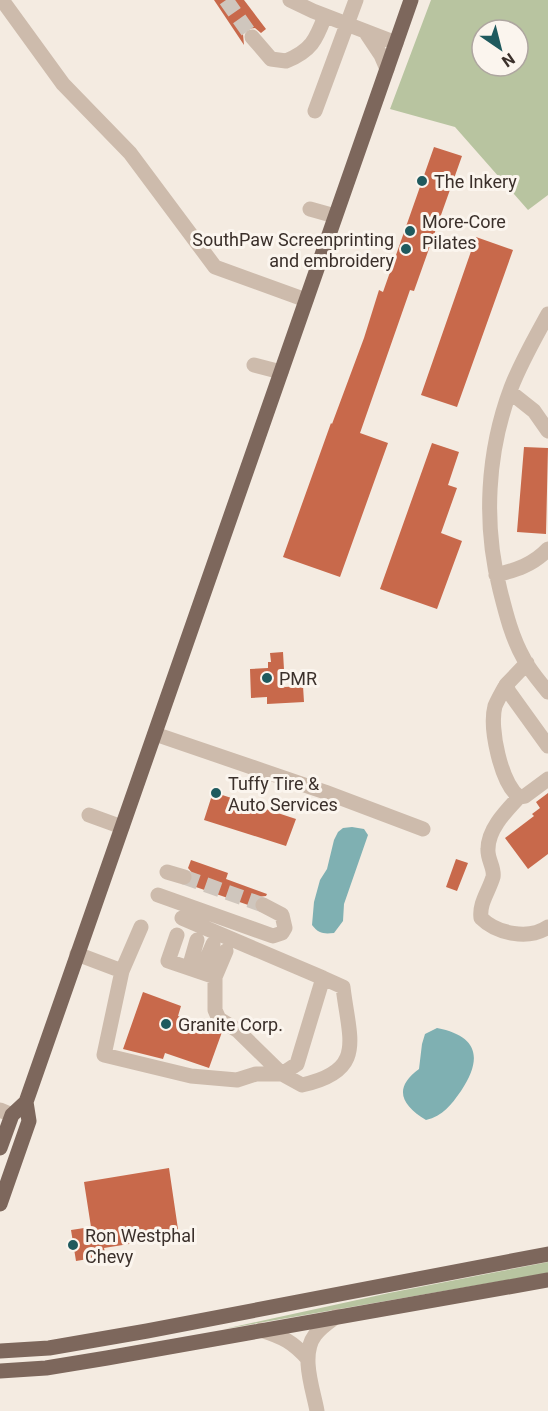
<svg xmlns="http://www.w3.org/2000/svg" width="548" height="1411" font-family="Roboto,sans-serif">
  <rect width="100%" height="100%" fill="#f4ebe1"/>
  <path fill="#b8c4a0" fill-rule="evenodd" d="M 431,0 L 548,0 L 548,195 L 528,210 L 455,127 L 390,109 ZM 482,30 L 518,30 L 518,66 L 482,66 Z
    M 548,1262 L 548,1273 L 224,1329 L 389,1293 Z"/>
  <path fill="#7fb0b2" d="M 352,827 L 364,829 L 368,835 L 344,904 L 343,921 L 334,933 C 324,934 319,934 312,925 L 314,902 L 320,880 L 327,869 L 334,840 L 338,832 L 343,828 Z
    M 437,1028 C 478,1036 483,1058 461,1091 C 451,1105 443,1116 426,1120 C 401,1105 393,1088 419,1069 L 422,1044 L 425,1034 Z"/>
  <path fill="#c8694b" d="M 214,0 L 244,0 L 266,29 L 261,33 L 255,28 L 246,29 L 243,34 L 244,45 Z
    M 434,147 L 462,156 L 414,291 L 410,290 L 360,433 L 388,443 L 340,577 L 283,557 L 331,423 L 332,424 L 364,338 L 379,290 L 383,292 Z
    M 476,237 L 513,250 L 457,407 L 421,395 Z
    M 432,443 L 459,452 L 448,485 L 457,488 L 441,533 L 462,541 L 437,609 L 380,589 Z
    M 524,447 L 548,448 L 546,534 L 517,532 Z
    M 283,652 L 285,687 L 303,686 L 304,702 L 267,704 L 267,697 L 251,698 L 250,669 L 268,668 L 268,662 L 271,662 L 270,653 Z
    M 213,792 L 296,819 L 286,846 L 204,820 Z
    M 548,793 L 548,854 L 528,869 L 505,838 L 534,816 L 532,814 L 540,808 L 536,802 Z
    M 456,859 L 468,863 L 457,891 L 446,887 Z
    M 191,860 L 228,873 L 226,879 L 267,894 L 266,896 L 257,897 L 254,901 L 254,907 L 190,885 L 194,875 L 188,868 Z
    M 143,992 L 181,1006 L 178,1016 L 222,1032 L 209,1068 L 165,1053 L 163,1059 L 123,1049 Z
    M 169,1168 L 179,1236 L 104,1248 L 106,1256 L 76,1261 L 71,1230 L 91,1227 L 84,1182 Z"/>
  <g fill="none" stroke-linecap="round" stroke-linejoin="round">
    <path stroke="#cfc6bd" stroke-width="15" stroke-dasharray="15 8" stroke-linecap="butt" d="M 226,0 L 252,37
      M 184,877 L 263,905"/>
    <path stroke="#cdbbac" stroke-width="15" d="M 2,0 L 63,84 L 130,153 L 215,267 L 306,300
      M 290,0 L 313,11 L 396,43
      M 365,31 L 381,55 L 387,69
      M 252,37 L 271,59 L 286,61 C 311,51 316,40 325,16
      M 315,111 L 356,0
      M 310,209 L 335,216
      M 548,314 C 535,338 521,362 511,388 C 487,452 483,524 500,590 C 506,614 512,638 524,659 C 530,671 540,682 548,692
      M 254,365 L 281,372
      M 510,392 L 534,411 L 548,431
      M 496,575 C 516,570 533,565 548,549
      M 527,663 L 506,685 L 509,692 L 548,746
      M 506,685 C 502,692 498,699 495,706 C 489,728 501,783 519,797 L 525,796 L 548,779
      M 155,734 L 325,792 L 423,829
      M 519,797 C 506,811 488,829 488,849 C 487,859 495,868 493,877 C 489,891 479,903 481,918 C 497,934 529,940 548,927
      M 89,815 L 122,827
      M 167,872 L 184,877
      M 158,895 L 273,936 L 282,933 L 285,928 L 282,915 L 263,905
      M 182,918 L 323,978
      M 177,935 L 168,961 L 215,977
      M 77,954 L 122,971 L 141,927
      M 189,968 L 197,940
      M 122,971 L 104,1055 L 191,1076 L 237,1080 L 256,1074 L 282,1074 L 297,1064 L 323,978 L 343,987 C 349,1039 367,1071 302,1085 L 282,1074 L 237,1030 L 219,1019 L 215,1010 L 215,977 L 226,951
      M 201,972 L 213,944
      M 0,1110 L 12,1115
      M 261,1330 C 283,1337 293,1342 308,1359
      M 317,1411 C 313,1389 300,1355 315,1335 C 321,1327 329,1322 337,1316"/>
    <path stroke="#7d675c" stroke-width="15" d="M 0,1148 L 12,1115 L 26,1102 L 411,0
      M 0,1204 L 29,1121 L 26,1102
      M 0,1351 L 49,1348 L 147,1331 L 548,1254
      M 0,1371 L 46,1368 L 107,1358 L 548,1280"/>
  </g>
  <g fill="#1f5a5e" stroke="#fbf5ee" stroke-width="2">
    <circle cx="422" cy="181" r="6"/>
    <circle cx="410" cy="231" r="6"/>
    <circle cx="406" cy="249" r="6"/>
    <circle cx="267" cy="678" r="6"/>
    <circle cx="216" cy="793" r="6"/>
    <circle cx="166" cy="1024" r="6"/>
    <circle cx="73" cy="1245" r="6"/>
  </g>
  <g text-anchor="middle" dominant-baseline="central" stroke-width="6" stroke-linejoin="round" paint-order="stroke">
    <g font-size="18" fill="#3b302b" stroke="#fbf5ee" text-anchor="start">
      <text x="434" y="181">The Inkery</text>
      <text x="422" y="221">More-Core<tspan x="422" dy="21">Pilates</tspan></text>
      <text x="394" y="239" text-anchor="end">SouthPaw Screenprinting<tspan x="394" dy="21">and embroidery</tspan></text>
      <text x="279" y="678">PMR</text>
      <text x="228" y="783">Tuffy Tire &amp;<tspan x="228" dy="21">Auto Services</tspan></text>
      <text x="178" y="1024">Granite Corp.</text>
      <text x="85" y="1235">Ron Westphal<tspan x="85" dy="21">Chevy</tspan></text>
    </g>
  </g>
  <g transform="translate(500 48) rotate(145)"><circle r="28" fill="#fbf5ee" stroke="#aea6a0" stroke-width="1.5"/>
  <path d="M0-4.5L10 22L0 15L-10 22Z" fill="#1f5a5e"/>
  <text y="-9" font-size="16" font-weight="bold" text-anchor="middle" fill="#3b302b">N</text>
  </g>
</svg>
